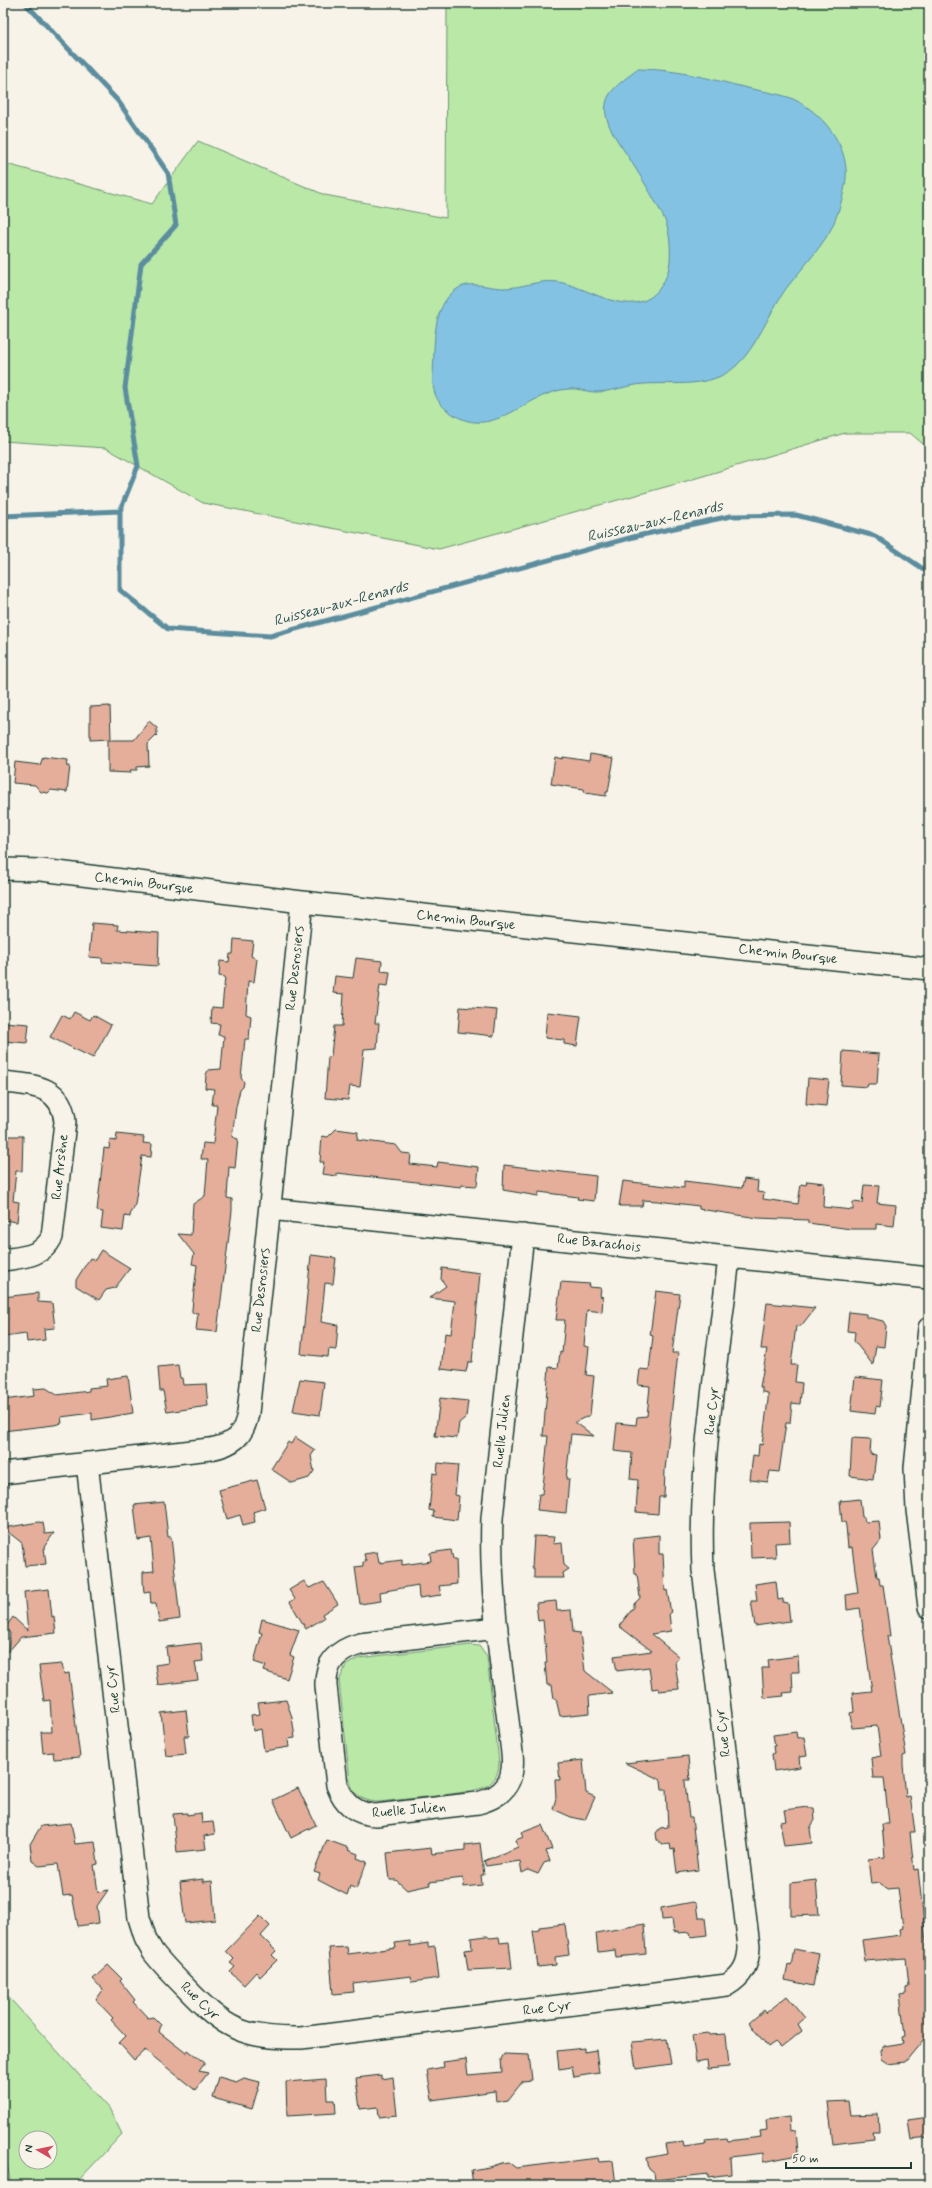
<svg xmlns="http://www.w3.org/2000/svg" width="932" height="2188" font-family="Mynerve,sans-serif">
  <rect width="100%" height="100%" fill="#f7f3e8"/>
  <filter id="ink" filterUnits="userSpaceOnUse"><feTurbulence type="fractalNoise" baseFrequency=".025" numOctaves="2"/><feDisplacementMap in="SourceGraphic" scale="8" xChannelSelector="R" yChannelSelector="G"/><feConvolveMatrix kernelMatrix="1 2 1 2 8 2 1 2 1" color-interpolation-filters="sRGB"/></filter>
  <g filter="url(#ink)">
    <path fill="#b9e8a7" stroke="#6c926e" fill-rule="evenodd" d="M 447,3 L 929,3 L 929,449 L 910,433 L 845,433 L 680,483 L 439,549 L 203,503 L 106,448 L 3,441 L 3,163 L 152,204 L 198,141 L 325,195 L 446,218 Z
      M 470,1645 L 479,1646 L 487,1657 L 499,1762 C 499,1772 496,1780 487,1786 C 474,1794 400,1799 380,1802 C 365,1802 353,1796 350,1781 L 339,1681 L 346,1665 L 359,1658 Z
      M 3,1991 L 109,2108 L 122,2134 L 77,2182 L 77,2185 L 11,2185 L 7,2164 L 3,2164 ZM 26,2138 L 50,2138 L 50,2162 L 26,2162 Z"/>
    <path fill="#84c2e4" stroke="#5c8d9e" d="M 638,69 C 676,69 711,79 747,88 C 761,91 775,93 788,97 C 816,107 844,138 846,169 C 848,184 838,215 831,229 C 819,251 800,270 785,290 C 769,313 757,347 736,366 C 710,389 676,382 644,384 C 627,385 612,392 596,392 C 587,392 578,388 569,389 C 525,391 493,446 447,410 C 434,400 432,387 433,373 C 435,346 431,306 457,289 C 470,280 488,288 504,288 C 522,288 540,279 558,282 C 586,286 623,316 651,297 C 662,289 669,274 670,261 C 671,248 670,233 665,220 C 656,202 645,183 634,166 C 624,148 602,125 606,104 C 608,89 627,78 638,69 Z"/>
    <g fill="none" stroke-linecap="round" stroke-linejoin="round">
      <path stroke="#5c8d9e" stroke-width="5" d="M 25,3 L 118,101 L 168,173 L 176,225 L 141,264 L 125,388 L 138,466 L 120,511 L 120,590 L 168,629 L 270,636 L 637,536 L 731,516 L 796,515 L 875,536 L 929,573
        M 3,516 L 120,511"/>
    </g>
    <path fill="#e5ae9b" stroke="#1f3d34" d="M 110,706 L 111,739 L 90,740 L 90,707 Z
      M 149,721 L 157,728 L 157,735 L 148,744 L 149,766 L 137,767 L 137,770 L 130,770 L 131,773 L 108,772 L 108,740 L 134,740 Z
      M 590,754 L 614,758 L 608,792 L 606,792 L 606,796 L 585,793 L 584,789 L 551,784 L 555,757 L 562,759 L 563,757 L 589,761 Z
      M 43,757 L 68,760 L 67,766 L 70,766 L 67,792 L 51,790 L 48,793 L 41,792 L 35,785 L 13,783 L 15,762 L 40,765 Z
      M 92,923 L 118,925 L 117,930 L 159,933 L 158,966 L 102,962 L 102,958 L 89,957 Z
      M 234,939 L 253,941 L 251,956 L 257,959 L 254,982 L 248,981 L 246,1014 L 251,1016 L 249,1039 L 245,1039 L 241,1078 L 244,1082 L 243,1087 L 240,1090 L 236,1107 L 232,1137 L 238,1139 L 235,1168 L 229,1167 L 227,1198 L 232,1199 L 232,1211 L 217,1332 L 196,1330 L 198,1313 L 192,1313 L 192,1309 L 197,1265 L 192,1264 L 194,1254 L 178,1234 L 191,1235 L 193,1204 L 205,1196 L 208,1159 L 201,1159 L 203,1143 L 213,1144 L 217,1105 L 212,1105 L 214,1089 L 205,1088 L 206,1075 L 208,1070 L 221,1069 L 224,1036 L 218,1035 L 220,1024 L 211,1023 L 212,1007 L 222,1008 L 225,977 L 219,976 L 220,961 L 229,962 L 230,954 L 233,954 Z
      M 356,958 L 382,961 L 381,971 L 390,972 L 388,986 L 380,985 L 375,1023 L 379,1023 L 377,1048 L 364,1049 L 360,1087 L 350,1086 L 348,1100 L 325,1098 L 328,1057 L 331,1056 L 334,1026 L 342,1026 L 344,994 L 333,993 L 335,976 L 353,978 Z
      M 460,1007 L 497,1010 L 494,1036 L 458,1032 Z
      M 74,1012 L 90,1020 L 93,1015 L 111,1025 L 93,1058 L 50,1037 L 62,1015 L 70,1019 Z
      M 547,1012 L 581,1016 L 577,1046 L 564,1044 L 564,1040 L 545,1038 Z
      M 3,1022 L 29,1024 L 27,1043 L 3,1041 Z
      M 843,1051 L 879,1054 L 877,1084 L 868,1084 L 867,1087 L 841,1085 Z
      M 808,1078 L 829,1080 L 826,1106 L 806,1104 Z
      M 336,1129 L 358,1132 L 357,1140 L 396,1145 L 402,1153 L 411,1154 L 410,1164 L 437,1167 L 438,1162 L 479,1167 L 477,1186 L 462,1185 L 461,1187 L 337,1173 L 337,1176 L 322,1174 L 324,1162 L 320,1162 L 322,1136 L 328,1137 Z
      M 117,1134 L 144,1137 L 143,1143 L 152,1144 L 151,1157 L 142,1156 L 135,1204 L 133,1210 L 131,1210 L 130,1217 L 125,1216 L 123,1231 L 101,1228 L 103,1212 L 97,1211 L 104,1148 L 109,1149 L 110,1140 L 116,1141 Z
      M 3,1136 L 23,1136 L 22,1171 L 16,1171 L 13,1201 L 19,1202 L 17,1222 L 3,1220 Z
      M 504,1165 L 596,1176 L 594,1201 L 577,1199 L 578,1197 L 539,1192 L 538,1196 L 503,1190 Z
      M 744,1179 L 758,1181 L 757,1192 L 764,1193 L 763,1199 L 798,1204 L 801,1184 L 806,1185 L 807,1181 L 824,1183 L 823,1207 L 853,1210 L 853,1202 L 862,1203 L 864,1185 L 879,1186 L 877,1203 L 896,1205 L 894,1226 L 876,1224 L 876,1229 L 851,1229 L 808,1223 L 808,1220 L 758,1218 L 699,1209 L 699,1206 L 658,1201 L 643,1200 L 642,1206 L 619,1206 L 623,1181 L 684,1188 L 684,1181 L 742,1188 Z
      M 101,1250 L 130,1268 L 115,1288 L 106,1290 L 99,1300 L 76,1286 L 76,1280 L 90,1258 L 95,1260 Z
      M 311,1255 L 336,1258 L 333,1284 L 325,1283 L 321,1322 L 338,1325 L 336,1350 L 329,1349 L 328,1357 L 301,1354 Z
      M 442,1268 L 480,1273 L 472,1362 L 468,1362 L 466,1372 L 441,1369 L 445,1333 L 451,1334 L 455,1301 L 429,1298 L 446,1286 L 441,1279 Z
      M 561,1282 L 590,1284 L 589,1287 L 601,1288 L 600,1296 L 603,1297 L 602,1312 L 587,1310 L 584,1346 L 589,1347 L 586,1375 L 594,1376 L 590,1415 L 575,1422 L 594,1436 L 571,1434 L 566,1479 L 569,1479 L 566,1513 L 537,1510 L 539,1494 L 542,1494 L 544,1477 L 548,1436 L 543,1436 L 549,1367 L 558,1368 L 560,1352 L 562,1353 L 565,1320 L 556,1320 Z
      M 656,1291 L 680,1294 L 672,1353 L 678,1353 L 665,1470 L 664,1497 L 659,1497 L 658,1514 L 636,1512 L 638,1480 L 630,1479 L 632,1453 L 614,1451 L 617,1423 L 636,1425 L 637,1417 L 647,1416 L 650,1386 L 638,1385 L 640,1369 L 649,1370 L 653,1336 L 650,1335 Z
      M 38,1293 L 38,1302 L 52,1303 L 55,1328 L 44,1329 L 45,1340 L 27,1342 L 26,1334 L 3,1337 L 3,1297 Z
      M 767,1303 L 815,1308 L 801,1326 L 796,1326 L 791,1365 L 797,1365 L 795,1382 L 802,1383 L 800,1404 L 792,1403 L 790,1423 L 786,1423 L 779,1472 L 770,1471 L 768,1482 L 750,1480 L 753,1455 L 758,1456 L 759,1444 L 762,1445 L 768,1400 L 768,1393 L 762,1392 L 762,1387 L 760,1387 L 767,1349 L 761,1349 Z
      M 849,1312 L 866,1314 L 866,1317 L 883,1321 L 886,1326 L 884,1347 L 876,1346 L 873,1365 L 854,1341 L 855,1332 L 847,1331 Z
      M 178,1365 L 180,1378 L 182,1378 L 183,1385 L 206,1384 L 208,1406 L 167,1412 L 163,1391 L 160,1391 L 158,1367 Z
      M 128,1376 L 133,1413 L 92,1420 L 92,1413 L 61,1417 L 62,1423 L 54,1425 L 3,1431 L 3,1400 L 34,1396 L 33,1389 L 46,1388 L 57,1395 L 89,1391 L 89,1388 L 107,1386 L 106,1379 Z
      M 855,1377 L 883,1380 L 880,1407 L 876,1406 L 875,1414 L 851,1411 Z
      M 300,1379 L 324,1382 L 320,1415 L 293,1411 Z
      M 440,1398 L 468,1401 L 466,1417 L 459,1423 L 457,1438 L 435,1436 Z
      M 295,1437 L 315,1450 L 311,1456 L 314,1471 L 309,1478 L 292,1483 L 271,1469 L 288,1442 L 291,1444 Z
      M 852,1438 L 871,1439 L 870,1454 L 876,1455 L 873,1479 L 850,1476 Z
      M 438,1463 L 458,1465 L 455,1495 L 459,1496 L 457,1520 L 433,1517 L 434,1511 L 429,1510 L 433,1473 L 437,1474 Z
      M 257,1480 L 265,1508 L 253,1512 L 255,1522 L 243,1525 L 240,1515 L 227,1519 L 219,1490 Z
      M 860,1499 L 862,1517 L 864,1517 L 865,1522 L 879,1521 L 881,1540 L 873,1550 L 877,1577 L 879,1577 L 880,1585 L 883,1585 L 888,1620 L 890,1636 L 887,1636 L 906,1755 L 903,1756 L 903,1765 L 906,1797 L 910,1796 L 915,1832 L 910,1832 L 914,1870 L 918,1869 L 929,1969 L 929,2033 L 905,2062 L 887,2064 L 881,2060 L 880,2051 L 884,2046 L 903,2043 L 902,2037 L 905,2036 L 900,1995 L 906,1994 L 906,1987 L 909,1986 L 906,1958 L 865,1961 L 862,1940 L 901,1935 L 900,1929 L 903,1928 L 898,1888 L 887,1889 L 880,1883 L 871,1884 L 868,1859 L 885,1857 L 882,1824 L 889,1824 L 884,1778 L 873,1778 L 871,1758 L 881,1756 L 877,1726 L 852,1728 L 850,1713 L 854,1712 L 852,1693 L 872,1691 L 860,1608 L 847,1610 L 846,1595 L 858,1593 L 852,1547 L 848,1548 L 846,1526 L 845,1522 L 842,1522 L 840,1501 Z
      M 164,1502 L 168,1537 L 171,1537 L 180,1619 L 159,1622 L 156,1604 L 151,1604 L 150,1592 L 144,1593 L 143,1581 L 143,1572 L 154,1571 L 151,1538 L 138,1540 L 134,1505 Z
      M 39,1522 L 43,1523 L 45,1534 L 54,1533 L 44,1547 L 46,1564 L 25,1566 L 22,1543 L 3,1528 Z
      M 789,1522 L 790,1542 L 775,1543 L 776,1557 L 751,1558 L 750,1523 Z
      M 659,1535 L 659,1554 L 663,1554 L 665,1591 L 667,1590 L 671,1613 L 669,1613 L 671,1631 L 651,1634 L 679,1657 L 675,1662 L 679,1689 L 659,1691 L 659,1688 L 652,1689 L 649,1667 L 617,1671 L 614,1656 L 652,1651 L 619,1626 L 634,1607 L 634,1604 L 640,1598 L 637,1574 L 635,1574 L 633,1538 Z
      M 534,1536 L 554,1537 L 553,1544 L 562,1543 L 564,1565 L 569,1569 L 563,1573 L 564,1578 L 534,1578 L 534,1568 L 532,1568 Z
      M 451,1550 L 453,1559 L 456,1559 L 457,1584 L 439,1586 L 441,1595 L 419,1598 L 418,1585 L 380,1592 L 381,1601 L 360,1604 L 355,1567 L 363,1566 L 363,1562 L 366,1562 L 364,1554 L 377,1552 L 379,1563 L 402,1560 L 402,1565 L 431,1561 L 430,1553 Z
      M 304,1581 L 309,1588 L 324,1582 L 338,1604 L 322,1614 L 324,1618 L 306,1629 L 290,1602 L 295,1599 L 289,1590 Z
      M 776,1581 L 778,1600 L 783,1599 L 783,1602 L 788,1603 L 790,1621 L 755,1626 L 751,1601 L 757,1601 L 755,1584 Z
      M 49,1589 L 52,1617 L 54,1616 L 56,1633 L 21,1637 L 8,1652 L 10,1633 L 5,1628 L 13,1617 L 28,1631 L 24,1592 Z
      M 556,1601 L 557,1611 L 571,1610 L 573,1632 L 580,1633 L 585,1671 L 613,1693 L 589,1696 L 590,1713 L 560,1716 L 556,1699 L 554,1699 L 552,1685 L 547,1685 L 545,1663 L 547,1663 L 543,1620 L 538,1621 L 536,1603 Z
      M 262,1619 L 299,1630 L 290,1655 L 294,1657 L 287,1679 L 264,1671 L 266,1666 L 254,1662 L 262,1633 L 259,1632 Z
      M 201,1643 L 203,1661 L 195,1662 L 198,1680 L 158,1685 L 155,1665 L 168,1663 L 166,1647 Z
      M 798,1656 L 799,1672 L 792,1672 L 793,1692 L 783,1693 L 784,1696 L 764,1698 L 762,1668 L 769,1668 L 768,1660 Z
      M 62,1664 L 64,1674 L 69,1673 L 80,1757 L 54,1759 L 53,1752 L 43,1753 L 41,1732 L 52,1732 L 50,1700 L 44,1701 L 39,1666 Z
      M 286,1700 L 292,1717 L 295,1738 L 288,1739 L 289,1747 L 264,1751 L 261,1729 L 253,1731 L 251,1715 L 260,1714 L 258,1703 Z
      M 186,1710 L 189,1736 L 184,1736 L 186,1754 L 166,1756 L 161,1713 Z
      M 796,1732 L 797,1738 L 804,1737 L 807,1756 L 799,1757 L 800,1767 L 774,1771 L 772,1754 L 774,1753 L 773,1746 L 775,1746 L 773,1735 Z
      M 688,1756 L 690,1780 L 685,1780 L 685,1782 L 689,1818 L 692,1818 L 698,1870 L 677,1873 L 674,1849 L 671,1850 L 670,1843 L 662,1844 L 657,1840 L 656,1833 L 660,1828 L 668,1827 L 666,1789 L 662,1789 L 661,1780 L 625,1763 Z
      M 583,1760 L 586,1793 L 595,1797 L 585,1820 L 571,1817 L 553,1809 L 556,1798 L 555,1780 L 560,1780 L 558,1763 Z
      M 298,1788 L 316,1825 L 291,1838 L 273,1800 Z
      M 808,1807 L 808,1808 L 814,1808 L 815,1819 L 810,1829 L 812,1843 L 784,1846 L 780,1822 L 786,1821 L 784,1810 Z
      M 187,1813 L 187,1815 L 201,1813 L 202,1823 L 213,1822 L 215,1834 L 204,1836 L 206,1849 L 177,1852 L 173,1814 Z
      M 71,1823 L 75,1844 L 95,1842 L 98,1864 L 94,1865 L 98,1892 L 108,1890 L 97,1906 L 99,1923 L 78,1926 L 72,1895 L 63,1896 L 58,1864 L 39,1866 L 32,1861 L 30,1844 L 41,1826 Z
      M 542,1825 L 552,1849 L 546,1851 L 550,1861 L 544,1863 L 538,1874 L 528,1870 L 522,1873 L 520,1861 L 486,1866 L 484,1861 L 518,1847 L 516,1840 L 523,1837 L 521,1833 Z
      M 327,1840 L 349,1848 L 348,1850 L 358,1854 L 357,1858 L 367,1862 L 356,1889 L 350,1886 L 347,1895 L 318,1880 L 320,1874 L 314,1872 Z
      M 480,1843 L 484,1875 L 481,1875 L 482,1885 L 464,1887 L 463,1878 L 429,1882 L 430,1885 L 407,1890 L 396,1880 L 390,1880 L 387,1853 L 431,1848 L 432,1854 L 465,1850 L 465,1845 Z
      M 203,1879 L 203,1882 L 212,1881 L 215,1920 L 185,1923 L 180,1882 Z
      M 816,1880 L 819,1915 L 791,1916 L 791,1883 Z
      M 693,1902 L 697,1903 L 699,1918 L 705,1918 L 707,1935 L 691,1937 L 690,1932 L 678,1933 L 678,1931 L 674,1932 L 672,1919 L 662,1920 L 661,1908 Z
      M 260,1916 L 270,1926 L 261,1936 L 276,1951 L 272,1955 L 277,1960 L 260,1977 L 256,1972 L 244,1985 L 230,1972 L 235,1967 L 230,1963 L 234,1959 L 226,1951 Z
      M 565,1924 L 569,1955 L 555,1957 L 556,1965 L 538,1967 L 533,1931 L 539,1930 L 539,1927 Z
      M 644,1924 L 646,1954 L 616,1957 L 615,1950 L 598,1952 L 596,1933 Z
      M 487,1936 L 490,1938 L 499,1937 L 500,1943 L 509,1942 L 512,1968 L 468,1970 L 465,1950 L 472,1949 L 471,1938 Z
      M 410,1941 L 410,1946 L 428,1943 L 428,1947 L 435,1946 L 439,1978 L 412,1982 L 411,1976 L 353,1983 L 354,1992 L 333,1994 L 329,1948 L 347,1947 L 348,1954 L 396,1948 L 395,1943 Z
      M 794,1949 L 819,1954 L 813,1986 L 785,1980 L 788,1965 L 791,1966 Z
      M 108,1965 L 122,1979 L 120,1981 L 135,2000 L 133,2002 L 148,2018 L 153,2017 L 161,2025 L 159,2032 L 186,2053 L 188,2050 L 205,2063 L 199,2071 L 208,2073 L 195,2090 L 145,2050 L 134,2060 L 119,2043 L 126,2036 L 111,2020 L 113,2018 L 96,2000 L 103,1990 L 93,1979 Z
      M 787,1996 L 805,2018 L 798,2024 L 802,2031 L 781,2048 L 775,2042 L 768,2047 L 749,2023 L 764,2010 L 766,2013 Z
      M 708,2033 L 709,2035 L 726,2034 L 729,2067 L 708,2069 L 707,2060 L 696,2062 L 692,2035 Z
      M 667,2039 L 671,2064 L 636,2069 L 632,2042 Z
      M 584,2048 L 584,2052 L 596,2050 L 599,2073 L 574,2077 L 572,2067 L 559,2069 L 557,2051 Z
      M 504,2054 L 529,2055 L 532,2080 L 523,2081 L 508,2100 L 496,2102 L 495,2091 L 432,2100 L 427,2070 L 444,2067 L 443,2062 L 466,2059 L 468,2075 L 502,2072 L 501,2059 Z
      M 381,2075 L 381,2079 L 393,2077 L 397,2115 L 379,2117 L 378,2107 L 360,2109 L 356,2078 Z
      M 219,2077 L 236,2082 L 244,2078 L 260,2082 L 252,2109 L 213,2098 Z
      M 326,2079 L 327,2100 L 335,2100 L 336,2113 L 287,2116 L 286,2082 Z
      M 848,2101 L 850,2115 L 878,2114 L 879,2131 L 872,2131 L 873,2139 L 833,2144 L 828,2102 Z
      M 789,2117 L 790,2131 L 796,2130 L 798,2154 L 797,2155 L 763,2162 L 763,2153 L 730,2157 L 731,2174 L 708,2177 L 708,2174 L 655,2180 L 654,2173 L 649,2169 L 647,2158 L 667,2154 L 665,2144 L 683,2142 L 684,2147 L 706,2144 L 705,2140 L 727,2138 L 728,2141 L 761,2137 L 760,2131 L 767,2130 L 766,2120 Z
      M 929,2117 L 929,2137 L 911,2139 L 908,2120 Z
      M 598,2158 L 599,2162 L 613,2161 L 616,2185 L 473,2185 L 471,2170 L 490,2167 L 502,2163 L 508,2162 L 516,2168 Z"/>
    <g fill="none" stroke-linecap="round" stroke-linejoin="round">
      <g stroke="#1f3d34" stroke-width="24">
        <path id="minor" d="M 3,869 L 41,870 L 302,902 L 929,969
          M 3,1082 C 32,1085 62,1085 65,1122 L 52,1237 C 42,1257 23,1257 3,1260
          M 270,1209 L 929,1278
          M 929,1328 L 915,1468 L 917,1510 L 929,1607
          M 87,1463 L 139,1918 L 146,1940 L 153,1952 C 163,1965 175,1977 186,1988 C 225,2029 244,2039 301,2038 L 727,1985 C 743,1976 749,1963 749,1946 L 703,1570 C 698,1465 718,1360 729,1257
          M 3,1473 L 210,1449 C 233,1445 244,1436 248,1413 L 302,902
          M 497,1628 L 360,1644 C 338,1650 325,1662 326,1686 L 337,1785 C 344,1804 356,1814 376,1815 L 478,1803 C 505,1796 515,1781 512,1753 C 503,1675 489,1597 492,1518 L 523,1235"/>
      </g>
      <use href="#minor" stroke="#f7f3e8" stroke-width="21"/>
    </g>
  </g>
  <g text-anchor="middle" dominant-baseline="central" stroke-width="4" stroke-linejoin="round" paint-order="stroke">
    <g font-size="14" fill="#1f3d34" stroke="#f7f3e8">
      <text transform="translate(144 883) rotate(7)">Chemin Bourque</text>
      <text transform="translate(466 920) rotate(6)">Chemin Bourque</text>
      <text transform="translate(788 954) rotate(6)">Chemin Bourque</text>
      <text transform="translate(295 968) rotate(-84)">Rue Desrosiers</text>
      <text transform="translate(60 1167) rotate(-84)">Rue Arsène</text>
      <text transform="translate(599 1243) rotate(6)">Rue Barachois</text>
      <text transform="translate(261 1290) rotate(-84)">Rue Desrosiers</text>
      <text transform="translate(712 1411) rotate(-84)">Rue Cyr</text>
      <text transform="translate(502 1431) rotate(-84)">Ruelle Julien</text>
      <text transform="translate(113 1689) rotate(-97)">Rue Cyr</text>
      <text transform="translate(723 1733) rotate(-97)">Rue Cyr</text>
      <text transform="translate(409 1810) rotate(-5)">Ruelle Julien</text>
      <text transform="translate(200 2001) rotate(44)">Rue Cyr</text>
      <text transform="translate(547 2008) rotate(-7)">Rue Cyr</text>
    </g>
    <g font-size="15" font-style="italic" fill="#335857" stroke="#f7f3e8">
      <text transform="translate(655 522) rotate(-13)">Ruisseau-aux-Renards</text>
      <text transform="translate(341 604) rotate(-15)">Ruisseau-aux-Renards</text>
    </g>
  </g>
  <rect width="932" height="2188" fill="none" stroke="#f7f3e8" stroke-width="16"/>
  <rect x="8" y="8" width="916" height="2172" fill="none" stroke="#1f3d34" stroke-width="1.5" filter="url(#ink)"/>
  <g transform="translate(38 2150) rotate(279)"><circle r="19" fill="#f7f3e8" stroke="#a1aaa0"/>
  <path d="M0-3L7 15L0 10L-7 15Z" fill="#d1495b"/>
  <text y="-6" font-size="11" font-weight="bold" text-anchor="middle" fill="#1f3d34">N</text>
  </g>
  <path d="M786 2162v6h125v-6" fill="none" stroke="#1f3d34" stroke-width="2"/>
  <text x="792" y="2162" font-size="12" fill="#1f3d34" stroke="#f7f3e8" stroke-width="3" paint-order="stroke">50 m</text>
</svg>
